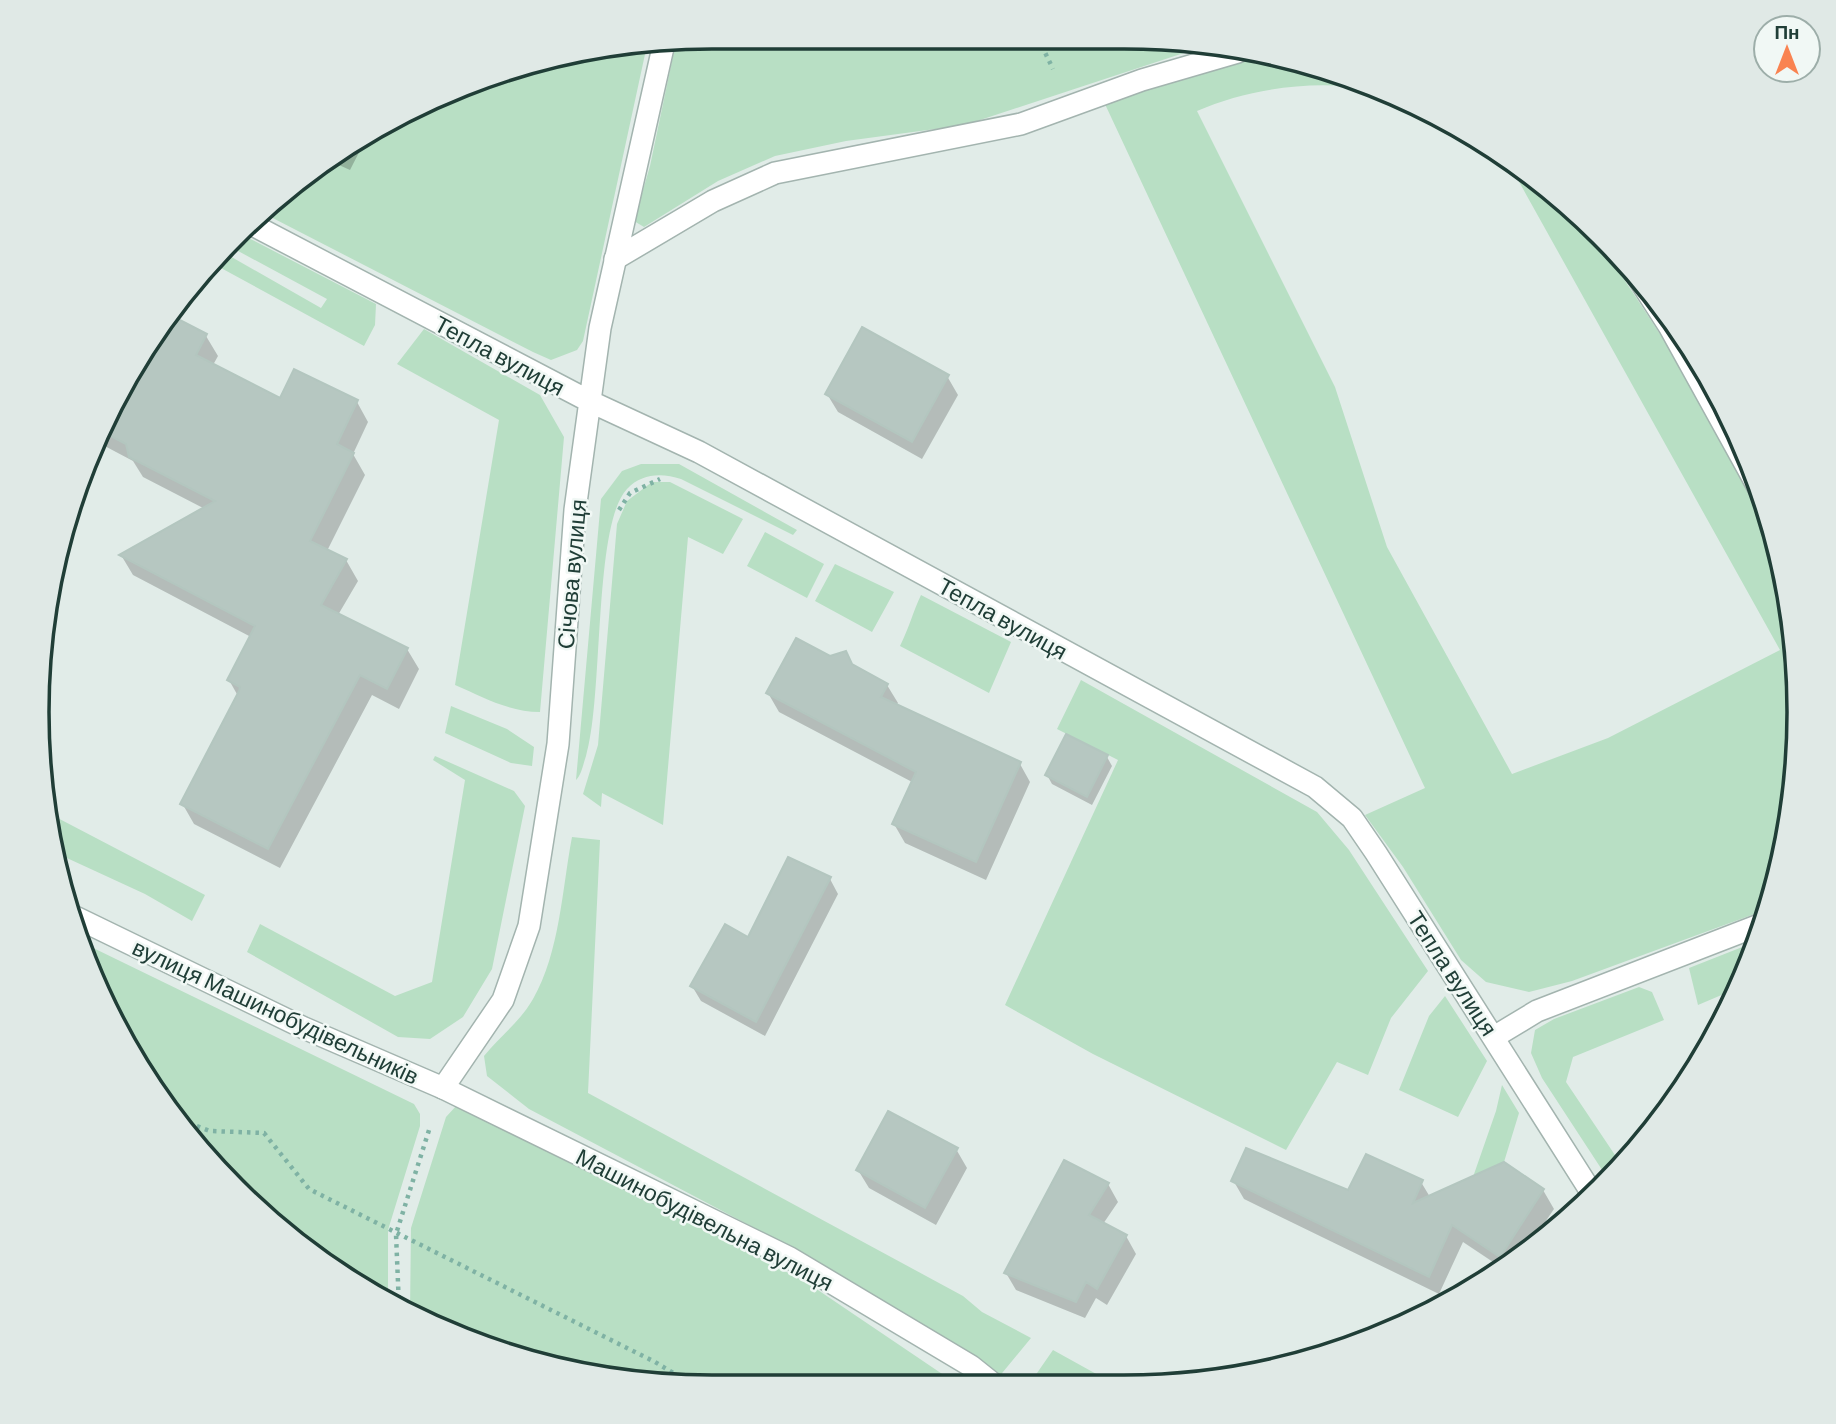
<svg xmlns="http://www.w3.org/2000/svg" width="1836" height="1424" font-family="Barlow,sans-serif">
  <rect width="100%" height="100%" fill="#e1ece8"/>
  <path fill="#b8dfc4" d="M 712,37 L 1168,38 L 1205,46 L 965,125 L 846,141 L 775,156 L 718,181 L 644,227 L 634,221 L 650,166 L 676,42 Z
    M 647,45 L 583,341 L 577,350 L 551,360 L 533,352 L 263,213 L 374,127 L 537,60 Z
    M 1260,56 L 1341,72 L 1374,90 C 1317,79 1250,88 1197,111 L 1335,387 L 1387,547 L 1512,774 L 1608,738 L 1780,650 L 1508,162 C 1549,184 1596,221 1614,264 L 1700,395 L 1770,522 L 1793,623 L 1798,756 L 1776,886 L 1768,909 L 1572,981 L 1529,992 L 1486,982 L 1461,960 L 1403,867 L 1365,815 L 1425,788 L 1104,102 Z
    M 237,232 L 376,304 L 375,325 L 364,346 L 221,268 L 228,255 L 321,308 L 327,299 L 227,245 Z
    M 424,329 L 540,395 L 564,437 L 540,712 C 509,712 483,697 455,685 L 499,420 L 397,364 Z
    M 641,464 L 679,464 L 797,530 L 793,535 L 681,479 C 662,473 642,473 627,489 C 593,525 604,696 586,756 C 583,764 582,774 576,780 L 601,499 L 622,471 Z
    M 652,482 L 670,482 L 743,519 L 723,554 L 688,537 L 663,825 L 602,793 L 601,807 L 583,794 L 598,745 L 617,524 L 627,501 Z
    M 765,532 L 824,564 L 807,598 L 747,566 Z
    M 835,564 L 894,592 L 872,632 L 815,601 Z
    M 921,595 L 1011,642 L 989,693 L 900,646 C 909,628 913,612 921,595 Z
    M 1081,680 L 1317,812 L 1349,850 L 1428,971 L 1391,1018 L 1368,1075 L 1337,1062 L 1286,1150 L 1093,1054 L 1005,1005 L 1118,760 L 1057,729 Z
    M 451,706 L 507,729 L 534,747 L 532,766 L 511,763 L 445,733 Z
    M 435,756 L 514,791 L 525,806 L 492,969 L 463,1017 L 430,1039 L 398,1037 L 247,952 L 260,924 L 395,996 L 432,982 L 465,780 L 433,760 Z
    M 50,814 L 205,895 L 192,921 L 145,894 L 56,853 Z
    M 572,837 L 600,840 L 588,1093 L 963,1296 L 982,1312 L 1031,1338 L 998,1378 L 800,1252 L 529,1109 L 487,1076 L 484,1056 C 500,1036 520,1022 533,999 C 560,952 562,889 572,837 Z
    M 1755,942 L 1738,988 L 1698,1005 L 1689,968 Z
    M 83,943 L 414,1104 L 420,1114 L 420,1126 L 388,1230 L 388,1301 L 337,1273 L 234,1189 L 127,1050 Z
    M 1639,987 L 1652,992 L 1664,1020 L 1573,1057 L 1566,1082 L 1621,1164 L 1608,1179 L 1542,1078 L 1531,1053 L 1535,1030 L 1554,1019 Z
    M 1445,996 L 1487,1061 L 1458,1117 L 1399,1090 L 1429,1016 Z
    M 1502,1085 L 1519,1113 L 1504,1162 L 1473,1177 L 1496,1111 Z
    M 457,1105 L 646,1197 L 809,1284 L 960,1386 L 712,1387 L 581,1374 L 454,1336 L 410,1312 L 411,1228 L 446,1117 Z
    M 1053,1350 L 1118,1386 L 1028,1386 Z"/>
  <path fill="#0003" d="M 371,129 L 350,170 L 330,161 Z
    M 171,317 L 206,336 L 218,356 L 213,365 L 280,400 L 357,402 L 368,422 L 353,454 L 365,475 L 327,551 L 346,560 L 358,581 L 338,615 L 407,649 L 419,669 L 399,709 L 372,695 L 280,868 L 194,824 L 182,803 L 238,696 L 229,680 L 251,637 L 133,575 L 121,555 L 205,509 L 143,477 L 133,461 L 99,443 L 127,375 Z
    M 947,376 L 958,395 L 922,459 L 838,412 L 827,394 Z
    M 830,658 L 852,666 L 887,685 L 898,703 L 896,706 L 1020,764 L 1030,782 L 986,880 L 905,843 L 894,824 L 914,783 L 779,712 L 768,693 Z
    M 1107,757 L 1112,766 L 1092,805 L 1052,784 L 1047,775 Z
    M 830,879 L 838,894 L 765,1036 L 701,1001 L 692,986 Z
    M 956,1149 L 967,1168 L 936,1225 L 869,1188 L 858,1170 Z
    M 1233,1180 L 1349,1192 L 1421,1182 L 1430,1197 L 1543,1190 L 1554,1209 L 1526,1250 L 1502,1268 L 1463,1242 L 1439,1294 L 1244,1199 Z
    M 1108,1184 L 1118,1202 L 1103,1224 L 1126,1236 L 1136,1254 L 1107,1305 L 1096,1298 L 1085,1318 L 1016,1290 L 1006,1273 Z"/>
  <path fill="#b6c7c1" stroke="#b3c6bf" stroke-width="2" d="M 172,316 L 207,334 L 196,355 L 280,398 L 294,369 L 358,400 L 337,444 L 354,453 L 310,541 L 347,559 L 321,605 L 408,648 L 387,689 L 360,675 L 268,849 L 180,804 L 239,691 L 240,687 L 227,680 L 255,626 L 119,555 L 215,501 L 129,457 L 126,444 L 103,432 L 127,375 Z
    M 862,327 L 949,375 L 912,442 L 825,394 Z
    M 796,638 L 830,656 L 846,651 L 852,664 L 888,684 L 881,697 L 1021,762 L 976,862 L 892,824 L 916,772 L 766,693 Z
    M 1066,734 L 1108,755 L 1087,797 L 1045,775 Z
    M 788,857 L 831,877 L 756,1022 L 690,986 L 725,924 L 748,937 Z
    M 888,1111 L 958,1148 L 925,1208 L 856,1170 Z
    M 1246,1148 L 1348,1190 L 1366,1154 L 1423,1180 L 1413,1203 L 1504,1162 L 1544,1189 L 1500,1257 L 1452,1225 L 1429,1277 L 1231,1181 Z
    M 1064,1160 L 1109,1183 L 1089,1215 L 1127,1235 L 1097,1289 L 1086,1282 L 1076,1302 L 1004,1273 Z"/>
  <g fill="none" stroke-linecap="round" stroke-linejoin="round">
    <g stroke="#a3b4af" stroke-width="24">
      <path id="service" d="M 615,259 L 713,201 L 775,173 L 1021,124 L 1142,80 L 1238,52
        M 1630,265 L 1669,326 L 1764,498
        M 443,1088 L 790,1258 L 971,1366 L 996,1386"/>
    </g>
    <g stroke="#a3b4af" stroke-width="24">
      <path id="minor" d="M 249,223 L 589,401 L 699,452 L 1315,787 L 1352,818 L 1376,853 L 1593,1195
        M 71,915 L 304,1028 L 443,1088 L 503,1000 L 529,926 L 558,744 L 575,510 L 600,328 L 664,43
        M 1494,1037 L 1537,1011 L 1762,924"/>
    </g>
    <path stroke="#7fb2a4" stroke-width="4.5" stroke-dasharray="3.5 5" stroke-linecap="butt" d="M 1038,38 L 1053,69
      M 619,510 L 630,493 L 660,479
      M 181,1120 L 210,1131 L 264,1133 L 309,1189 L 655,1362 L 695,1386
      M 399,1307 L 396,1234 L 430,1127"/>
    <use href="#service" stroke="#fff" stroke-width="21"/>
    <use href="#minor" stroke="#fff" stroke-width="21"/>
  </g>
  <g text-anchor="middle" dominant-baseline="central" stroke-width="5" stroke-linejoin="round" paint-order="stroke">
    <g font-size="23" fill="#203e37" stroke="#f1f8f5">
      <text transform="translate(500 355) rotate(28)">Тепла вулиця</text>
      <text transform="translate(571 574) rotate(-85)">Січова вулиця</text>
      <text transform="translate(1003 618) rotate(29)">Тепла вулиця</text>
      <text transform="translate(1453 973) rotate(57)">Тепла вулиця</text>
      <text transform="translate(276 1011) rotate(25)">вулиця Машинобудівельників</text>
      <text transform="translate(705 1219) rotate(27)">Машинобудівельна вулиця</text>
    </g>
  </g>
  <path d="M0 0H1836V1424H0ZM712 49H1124A663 663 0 0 1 1787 712V712A663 663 0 0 1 1124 1375H712A663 663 0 0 1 49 712V712A663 663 0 0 1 712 49Z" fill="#e0e9e6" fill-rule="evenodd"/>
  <path fill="none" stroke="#203e37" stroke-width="3.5" d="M712 49H1124A663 663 0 0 1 1787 712V712A663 663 0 0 1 1124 1375H712A663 663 0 0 1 49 712V712A663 663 0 0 1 712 49Z"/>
  <g transform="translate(1787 49)"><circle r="33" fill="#f1f8f5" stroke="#9daea9" stroke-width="2"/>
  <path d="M0-5L12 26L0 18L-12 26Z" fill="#f98351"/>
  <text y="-10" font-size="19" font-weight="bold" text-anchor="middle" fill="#203e37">Пн</text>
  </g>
</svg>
